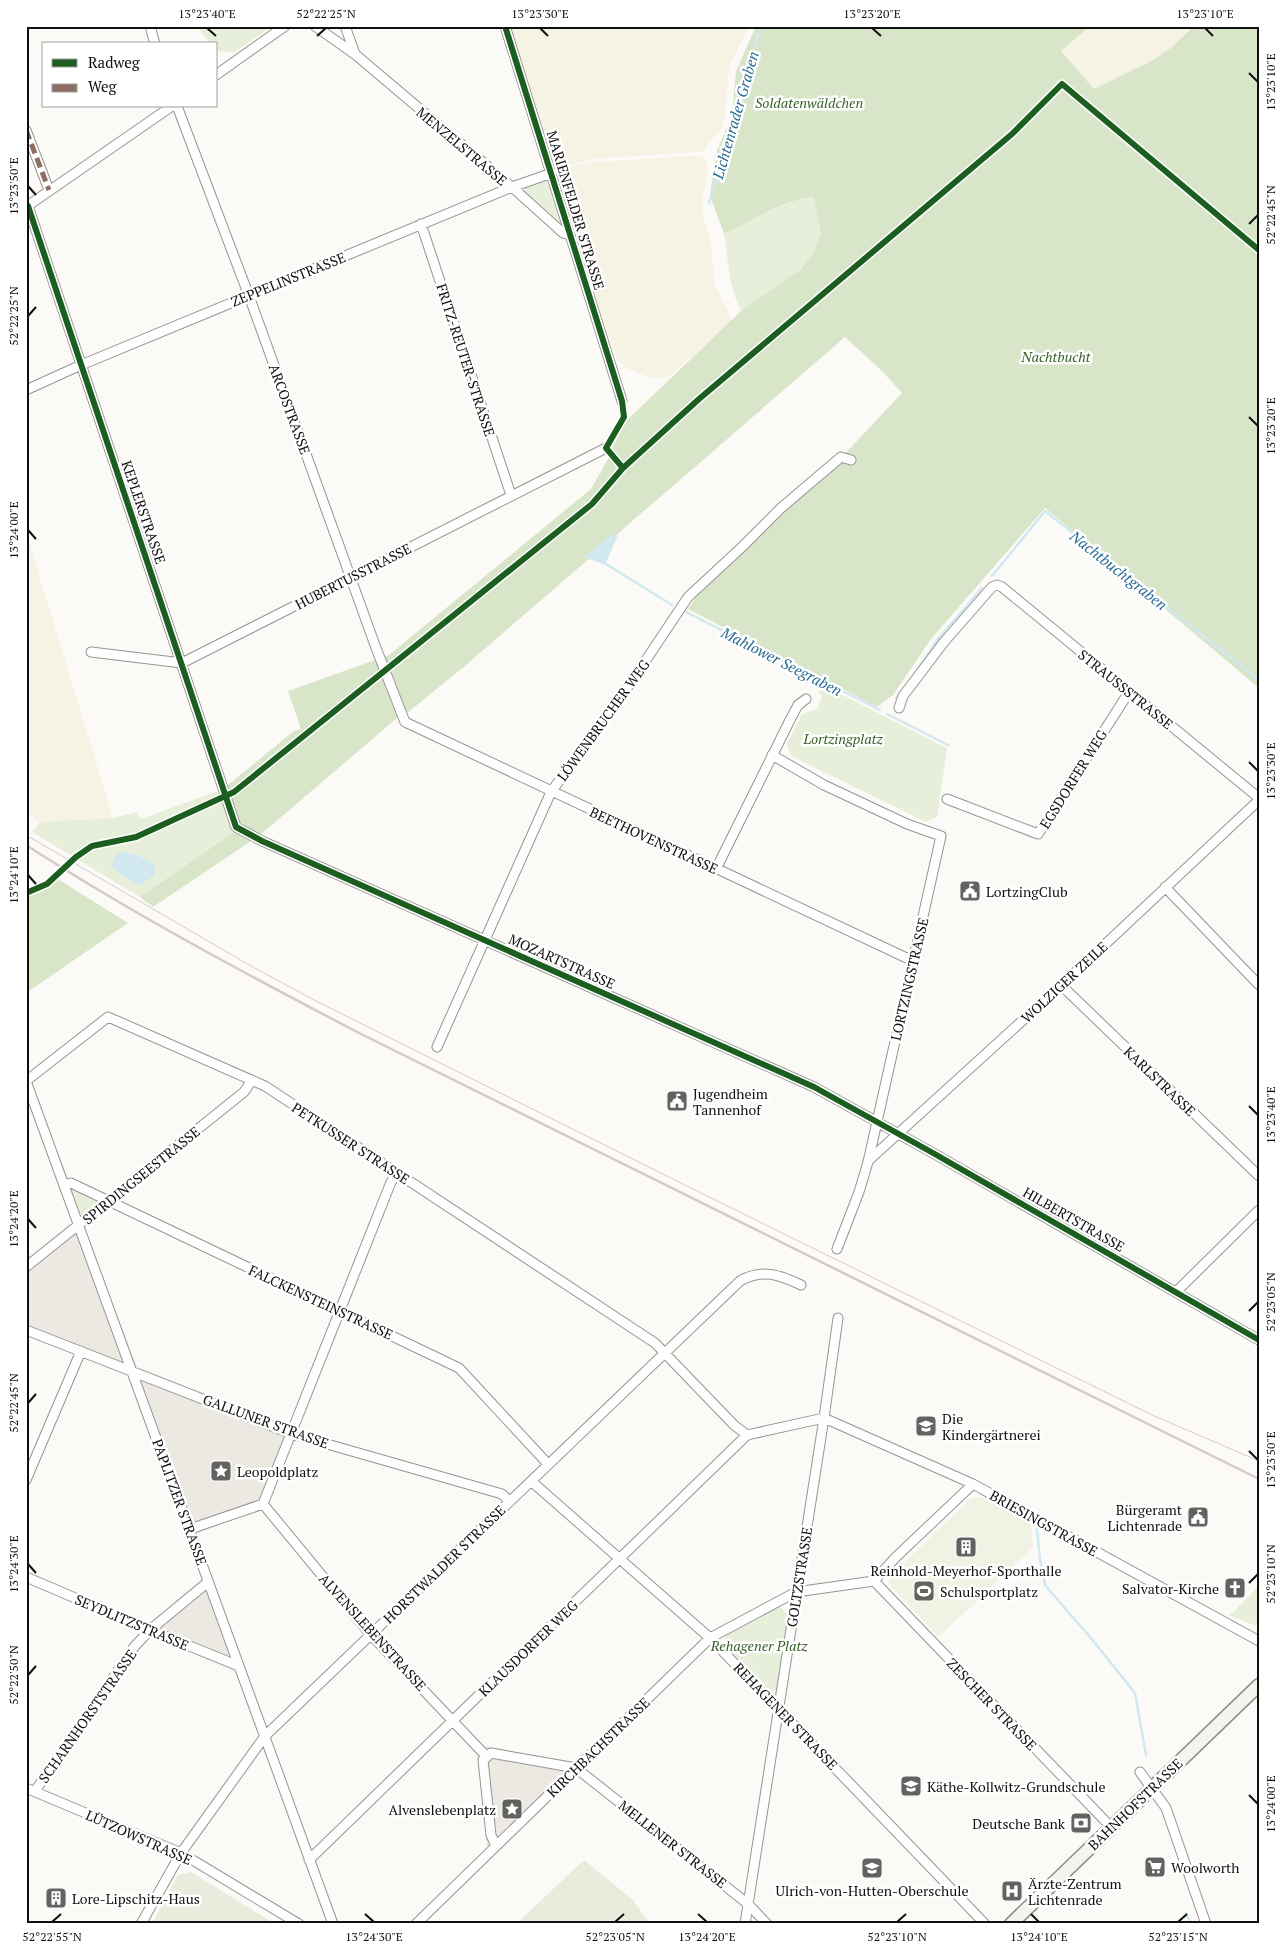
<svg xmlns="http://www.w3.org/2000/svg" width="1285" height="1950" font-family="'PT Serif',serif">
  <rect width="100%" height="100%" fill="#fcfaf7"/>
  <path fill="#f6f3e5" d="M 509,26 L 749,26 L 729,67 L 725,116 L 722,128 L 708,144 L 705,151 L 593,159 L 555,169 Z
    M 1090,26 L 1194,26 L 1172,47 L 1155,59 L 1094,89 L 1061,51 Z
    M 695,156 L 703,157 L 707,161 L 708,168 L 702,202 L 702,211 L 711,242 L 714,282 L 732,321 L 671,375 L 665,378 L 649,377 L 626,368 L 616,357 L 584,263 L 556,172 L 580,164 L 593,162 Z
    M 26,532 L 113,818 L 40,822 L 26,813 Z"/>
  <path fill="#e7eed9" d="M 197,26 L 272,26 L 235,52 L 216,51 L 216,44 L 210,44 Z
    M 550,178 L 562,219 L 556,224 L 523,193 L 525,187 Z
    M 803,197 L 814,197 C 817,208 823,224 821,235 C 814,270 768,292 741,311 C 729,288 728,259 724,234 L 758,216 Z
    M 817,682 L 947,748 L 937,817 L 926,822 L 791,756 L 787,744 L 802,714 L 817,709 L 822,698 L 816,686 Z
    M 223,789 L 237,830 L 140,897 L 32,832 L 40,822 L 113,818 L 137,812 L 141,819 Z
    M 73,1188 L 98,1200 L 97,1203 L 85,1213 L 80,1214 L 71,1192 Z
    M 1259,1586 L 1259,1623 L 1256,1626 L 1229,1615 L 1237,1610 L 1237,1608 Z
    M 780,1607 L 788,1614 L 777,1689 L 771,1692 L 723,1643 L 726,1635 Z"/>
  <path fill="#d9e5c9" d="M 756,26 L 1090,26 L 1061,51 L 1094,89 L 1155,59 L 1172,47 L 1194,26 L 1259,26 L 1259,688 L 1045,508 L 931,639 L 893,695 L 877,707 L 688,609 L 699,593 L 840,459 L 902,393 L 882,371 L 845,337 L 465,666 L 407,713 L 397,718 L 260,835 L 153,907 L 140,897 L 237,830 L 223,789 L 294,731 L 301,729 L 288,691 L 389,655 L 591,489 L 609,457 L 623,424 L 741,311 L 801,269 L 814,252 L 821,234 L 814,197 C 788,198 748,222 724,234 L 710,195 L 717,151 L 732,115 L 736,71 Z
    M 53,876 L 128,923 L 26,993 L 26,888 L 46,882 Z"/>
  <path fill="#e9ebdd" d="M 584,1860 L 633,1900 L 650,1924 L 516,1924 Z
    M 191,1872 L 275,1924 L 152,1924 L 178,1875 Z"/>
  <path fill="#f0f3e3" d="M 981,1497 L 1031,1525 L 1033,1547 L 939,1637 L 889,1585 L 890,1576 L 971,1498 Z"/>
  <path fill="#ece9e3" d="M 69,1225 L 84,1227 L 137,1367 L 283,1426 L 289,1425 L 295,1442 L 291,1443 L 257,1510 L 187,1537 L 128,1376 L 123,1372 L 26,1335 L 26,1260 Z
    M 202,1579 L 205,1587 L 214,1583 L 242,1660 L 233,1663 L 236,1672 L 147,1634 L 151,1626 L 148,1624 Z
    M 484,1746 L 574,1762 L 571,1766 L 578,1773 L 504,1844 L 498,1838 L 487,1848 L 477,1753 Z"/>
  <path fill="#d1e8f1" d="M 613,534 L 618,535 L 605,565 L 584,557 Z
    M 122,852 C 136,854 146,857 156,868 L 154,876 L 140,885 L 124,877 L 111,866 L 115,856 Z"/>
  <g fill="none" stroke-linecap="round" stroke-linejoin="round">
    <path stroke="#d1e8f1" stroke-width="2.5" d="M 709,203 L 735,126 L 760,26
      M 606,564 L 672,605
      M 992,576 L 1045,511 L 1259,680
      M 684,611 L 880,710
      M 914,675 L 938,639 L 982,588
      M 896,698 L 900,693
      M 887,714 L 948,745
      M 1037,1529 L 1040,1559 L 1045,1585 L 1095,1643 L 1135,1693 L 1146,1755
      M 1186,1913 L 1191,1924"/>
    <g stroke="#969594" stroke-width="11">
      <path id="street" d="M 150,26 L 155,44
        M 315,26 L 356,55 L 512,187 L 563,233 L 570,235
        M 345,26 L 355,54
        M 505,26 L 622,401
        M 216,75 L 285,26
        M 177,106 L 249,296 L 376,648 L 405,722 L 913,961
        M 26,130 L 49,190
        M 28,206 L 236,827 L 262,841 L 814,1087 L 933,1153 L 1259,1340
        M 26,207 L 172,106
        M 421,224 L 511,495
        M 26,390 L 81,365 L 512,187 L 552,173
        M 91,652 L 182,663 L 606,448
        M 899,708 L 903,696 L 944,642 L 992,587 L 997,585 L 1002,587 L 1259,798
        M 772,755 L 824,785 L 907,824 L 941,836 L 868,1162 L 859,1192 L 837,1249
        M 947,799 L 1038,834 L 1129,692
        M 716,869 L 790,720 L 798,705 L 806,699
        M 1165,887 L 1259,985
        M 1061,985 L 1259,1176
        M 437,1047 L 551,792 L 632,681 L 688,597 L 743,546 L 781,508 L 841,457 L 851,460
        M 26,1081 L 108,1017 L 265,1086 L 655,1343 L 734,1425 L 747,1435 L 824,1418
        M 26,1081 L 333,1924
        M 868,1161 L 1066,981 L 1259,800
        M 64,1185 L 71,1183 L 459,1368 L 548,1464
        M 26,1267 L 244,1092 L 252,1080
        M 1176,1292 L 1259,1210
        M 26,1330 L 292,1434 L 502,1494 L 509,1501
        M 824,1418 L 973,1484 L 1259,1641
        M 26,1480 L 81,1351
        M 531,1481 L 710,1638 L 985,1924
        M 263,1504 L 371,1635 L 487,1757
        M 190,1529 L 263,1504 L 391,1182 L 397,1173
        M 26,1577 L 150,1630 L 239,1666
        M 874,1581 L 1111,1827
        M 1140,1772 L 1166,1808 L 1206,1924
        M 26,1788 L 181,1853 L 299,1924
        M 35,1791 L 134,1647 L 150,1630 L 208,1582
        M 496,1846 L 491,1835 L 483,1760 L 491,1753 L 576,1768 L 748,1904 L 767,1924
        M 309,1860 L 747,1435
        M 141,1924 L 181,1853 L 265,1736 L 740,1281 C 762,1268 780,1275 801,1285
        M 416,1924 L 710,1638 L 796,1592 L 874,1581 L 896,1557 L 973,1484
        M 745,1924 L 824,1418 L 838,1318"/>
    </g>
    <g stroke="#8d8c8b" stroke-width="15">
      <path id="secondary" d="M 1011,1924 L 1259,1685"/>
    </g>
    <use href="#street" stroke="#fffefe" stroke-width="9"/>
    <use href="#secondary" stroke="#f4f3ed" stroke-width="12"/>
    <path stroke="#d7c8c9" stroke-width="1" d="M 26,835 L 251,966 L 316,1001 L 707,1196 L 1152,1415 L 1259,1461"/>
    <path stroke="#d7c8c9" stroke-width="2.5" d="M 26,845 C 133,914 246,974 359,1033 L 1259,1479"/>
    <path stroke="#8d6e63" stroke-width="5" stroke-dasharray="10 5" stroke-linecap="butt" d="M 26,130 L 49,190"/>
    <g stroke="#fff" stroke-width="9">
      <path id="cycleway" d="M 505,26 L 622,401 L 624,417 L 606,448 L 623,468
        M 28,206 L 236,827 L 262,841 L 814,1087 L 933,1153 L 1259,1340
        M 26,893 L 47,884 L 76,857 L 92,846 L 136,837 L 234,792 L 592,504 L 623,468 L 699,399 L 1012,134 L 1062,84 L 1259,250"/>
    </g>
    <use href="#cycleway" stroke="#1b5e20" stroke-width="6"/>
  </g>
  <path fill="none" stroke="#101010" stroke-width="2" d="M 207,28 L 216,36M 540,28 L 548,36M 872,28 L 881,36M 1205,28 L 1213,36M 317,36 L 326,28M 1249,73 L 1258,82M 28,186 L 36,195M 1249,224 L 1258,215M 28,316 L 36,307M 1249,417 L 1258,426M 28,530 L 36,539M 1249,762 L 1258,771M 28,875 L 36,884M 1249,1106 L 1258,1115M 28,1219 L 36,1228M 1249,1311 L 1258,1302M 28,1403 L 36,1394M 1249,1451 L 1258,1460M 28,1564 L 36,1573M 1249,1583 L 1258,1574M 28,1675 L 36,1666M 1249,1795 L 1258,1804M 365,1914 L 374,1922M 698,1914 L 707,1922M 1031,1914 L 1039,1922M 52,1922 L 61,1914M 615,1922 L 624,1914M 897,1922 L 906,1914M 1178,1922 L 1187,1914"/>
  <defs>
    <g id="civic-square" transform="scale(1.125)"><rect x="-9" y="-9" width="18" height="18" rx="4" fill="#636261" stroke="#fff"/><path d="M-.6-6.5H3V-4.5H.6V-3L4-1V1h2V6H-6V1h2V-1L-.6-3ZM-1.2 2.5V6h2.4V2.5Z" fill="#fff"/></g>
    <g id="school-square" transform="scale(1.125)"><rect x="-9" y="-9" width="18" height="18" rx="4" fill="#636261" stroke="#fff"/><path d="M0-5L7-2L0 1L-7-2ZM-4 1L0 2.5L4 1V4Q0 6-4 4Z" fill="#fff"/></g>
    <g id="sight-square" transform="scale(1.125)"><rect x="-9" y="-9" width="18" height="18" rx="4" fill="#636261" stroke="#fff"/><path d="M0-6L1.8-2.2L6-1.7L2.9 1.2L3.7 5.4L0 3.3L-3.7 5.4L-2.9 1.2L-6-1.7L-1.8-2.2Z" fill="#fff"/></g>
    <g id="building-square" transform="scale(1.125)"><rect x="-9" y="-9" width="18" height="18" rx="4" fill="#636261" stroke="#fff"/><path d="M-4-6H4V6H1V3H-1V6H-4ZM-2.5-4.3h1.7v1.8h-1.7ZM.8-4.3h1.7v1.8H.8ZM-2.5-1h1.7V.8h-1.7ZM.8-1h1.7V.8H.8Z" fill="#fff"/></g>
    <g id="church-square" transform="scale(1.125)"><rect x="-9" y="-9" width="18" height="18" rx="4" fill="#636261" stroke="#fff"/><path d="M-1.2-6h2.4v3.5h3.3v2.4h-3.3V6h-2.4V-.1h-3.3v-2.4h3.3Z" fill="#fff"/></g>
    <g id="stadium-square" transform="scale(1.125)"><rect x="-9" y="-9" width="18" height="18" rx="4" fill="#636261" stroke="#fff"/><path d="M0-5a6.5 5 0 1 0 0 10a6.5 5 0 1 0 0-10ZM-3.5-1.8h7v3.6h-7Z" fill="#fff"/></g>
    <g id="bank-square" transform="scale(1.125)"><rect x="-9" y="-9" width="18" height="18" rx="4" fill="#636261" stroke="#fff"/><path d="M-6-4H6V4H-6ZM0-2.3a2.3 2.3 0 1 0 0 4.6a2.3 2.3 0 1 0 0-4.6Z" fill="#fff"/></g>
    <g id="supermarket-square" transform="scale(1.125)"><rect x="-9" y="-9" width="18" height="18" rx="4" fill="#636261" stroke="#fff"/><path d="M-6-5.5h2.5l.6 2H6L4.5 2H-2.5L-4.4-4H-6ZM-1.5 3.2a1.3 1.3 0 1 0 .1 0ZM3 3.2a1.3 1.3 0 1 0 .1 0Z" fill="#fff"/></g>
    <g id="hospital-square" transform="scale(1.125)"><rect x="-9" y="-9" width="18" height="18" rx="4" fill="#636261" stroke="#fff"/><path d="M-5-5h3v3.5h4V-5h3V5h-3V1.5h-4V5h-3Z" fill="#fff"/></g>
  </defs>
  <g fill-rule="evenodd">
    <use href="#civic-square" x="970" y="891"/>
    <use href="#civic-square" x="677" y="1101"/>
    <use href="#school-square" x="926" y="1426"/>
    <use href="#sight-square" x="221" y="1471"/>
    <use href="#civic-square" x="1198" y="1517"/>
    <use href="#building-square" x="966" y="1547"/>
    <use href="#church-square" x="1235" y="1588"/>
    <use href="#stadium-square" x="924" y="1591"/>
    <use href="#school-square" x="911" y="1786"/>
    <use href="#sight-square" x="512" y="1809"/>
    <use href="#bank-square" x="1081" y="1823"/>
    <use href="#supermarket-square" x="1155" y="1867"/>
    <use href="#school-square" x="872" y="1868"/>
    <use href="#hospital-square" x="1012" y="1891"/>
    <use href="#building-square" x="56" y="1898"/>
  </g>
  <g text-anchor="middle" dominant-baseline="central" stroke-width="5" stroke-linejoin="round" paint-order="stroke">
    <g font-size="14" font-style="italic" fill="#386128" stroke="#fff">
      <text x="809" y="102">Soldatenwäldchen</text>
      <text x="1056" y="356">Nachtbucht</text>
      <text x="843" y="738">Lortzingplatz</text>
      <text x="759" y="1645">Rehagener Platz</text>
    </g>
    <g font-size="14" fill="#101010" stroke="#fff">
      <text transform="translate(462 146) rotate(40)">MENZELSTRASSE</text>
      <text transform="translate(576 210) rotate(73)">MARIENFELDER STRASSE</text>
      <text transform="translate(288 279) rotate(-22)">ZEPPELINSTRASSE</text>
      <text transform="translate(466 360) rotate(72)">FRITZ-REUTER-STRASSE</text>
      <text transform="translate(290 409) rotate(70)">ARCOSTRASSE</text>
      <text transform="translate(144 512) rotate(71)">KEPLERSTRASSE</text>
      <text transform="translate(353 576) rotate(-27)">HUBERTUSSTRASSE</text>
      <text transform="translate(1126 689) rotate(39)">STRAUSSSTRASSE</text>
      <text transform="translate(603 720) rotate(-54)">LÖWENBRUCHER WEG</text>
      <text transform="translate(1073 779) rotate(-58)">EGSDORFER WEG</text>
      <text transform="translate(654 840) rotate(25)">BEETHOVENSTRASSE</text>
      <text transform="translate(562 961) rotate(24)">MOZARTSTRASSE</text>
      <text transform="translate(909 979) rotate(-77)">LORTZINGSTRASSE</text>
      <text transform="translate(1064 982) rotate(-43)">WOLZIGER ZEILE</text>
      <text transform="translate(1160 1081) rotate(44)">KARLSTRASSE</text>
      <text transform="translate(351 1143) rotate(33)">PETKUSSER STRASSE</text>
      <text transform="translate(141 1175) rotate(-39)">SPIRDINGSEESTRASSE</text>
      <text transform="translate(1074 1219) rotate(30)">HILBERTSTRASSE</text>
      <text transform="translate(321 1302) rotate(25)">FALCKENSTEINSTRASSE</text>
      <text transform="translate(266 1421) rotate(20)">GALLUNER STRASSE</text>
      <text transform="translate(180 1502) rotate(70)">PAPLITZER STRASSE</text>
      <text transform="translate(1044 1523) rotate(29)">BRIESINGSTRASSE</text>
      <text transform="translate(444 1564) rotate(-44)">HORSTWALDER STRASSE</text>
      <text transform="translate(799 1577) rotate(-81)">GOLTZSTRASSE</text>
      <text transform="translate(132 1622) rotate(23)">SEYDLITZSTRASSE</text>
      <text transform="translate(373 1632) rotate(48)">ALVENSLEBENSTRASSE</text>
      <text transform="translate(528 1648) rotate(-44)">KLAUSDORFER WEG</text>
      <text transform="translate(992 1704) rotate(46)">ZESCHER STRASSE</text>
      <text transform="translate(87 1716) rotate(-55)">SCHARNHORSTSTRASSE</text>
      <text transform="translate(786 1716) rotate(46)">REHAGENER STRASSE</text>
      <text transform="translate(598 1747) rotate(-44)">KIRCHBACHSTRASSE</text>
      <text transform="translate(1135 1804) rotate(-44)">BAHNHOFSTRASSE</text>
      <text transform="translate(139 1837) rotate(24)">LÜTZOWSTRASSE</text>
      <text transform="translate(673 1844) rotate(38)">MELLENER STRASSE</text>
    </g>
    <g font-size="14" fill="#101010" stroke="#fff" text-anchor="start">
      <text x="986" y="891">LortzingClub</text>
      <text x="693" y="1093">Jugendheim<tspan x="693" dy="16">Tannenhof</tspan></text>
      <text x="942" y="1418">Die<tspan x="942" dy="16">Kindergärtnerei</tspan></text>
      <text x="237" y="1471">Leopoldplatz</text>
      <text x="1182" y="1509" text-anchor="end">Bürgeramt<tspan x="1182" dy="16">Lichtenrade</tspan></text>
      <text x="966" y="1570" text-anchor="middle">Reinhold-Meyerhof-Sporthalle</text>
      <text x="1219" y="1588" text-anchor="end">Salvator-Kirche</text>
      <text x="940" y="1591">Schulsportplatz</text>
      <text x="927" y="1786">Käthe-Kollwitz-Grundschule</text>
      <text x="496" y="1809" text-anchor="end">Alvenslebenplatz</text>
      <text x="1065" y="1823" text-anchor="end">Deutsche Bank</text>
      <text x="1171" y="1867">Woolworth</text>
      <text x="1028" y="1883">Ärzte-Zentrum<tspan x="1028" dy="16">Lichtenrade</tspan></text>
      <text x="872" y="1890" text-anchor="middle">Ulrich-von-Hutten-Oberschule</text>
      <text x="72" y="1898">Lore-Lipschitz-Haus</text>
    </g>
    <g font-size="15" font-style="italic" fill="#286c94" stroke="#fff">
      <text transform="translate(735 115) rotate(-74)">Lichtenrader Graben</text>
      <text transform="translate(1119 570) rotate(38)">Nachtbuchtgraben</text>
      <text transform="translate(782 661) rotate(27)">Mahlower Seegraben</text>
    </g>
  </g>
  <rect width="1285" height="1950" fill="none" stroke="#ffffff" stroke-width="55"/>
  <rect x="42" y="42" width="175" height="65" fill="#ffffff" stroke="#9f9f9f"/>
  <rect x="52" y="59" width="25" height="8" fill="#1b5e20" stroke="#9f9f9f"/>
  <text x="88" y="68" font-size="15" fill="#101010">Radweg</text>
  <rect x="52" y="84" width="25" height="8" fill="#8d6e63" stroke="#9f9f9f"/>
  <text x="88" y="92" font-size="15" fill="#101010">Weg</text>
  <rect x="28" y="28" width="1230" height="1894" fill="none" stroke="#101010" stroke-width="2"/>
  <g font-size="12" text-anchor="middle" fill="#101010">
    <text x="207" y="18">13°23'40"E</text>
    <text x="326" y="18">52°22'25"N</text>
    <text x="540" y="18">13°23'30"E</text>
    <text x="872" y="18">13°23'20"E</text>
    <text x="1205" y="18">13°23'10"E</text>
    <text transform="translate(1271 82) rotate(-90)" y="4">13°23'10"E</text>
    <text transform="translate(14 186) rotate(-90)" y="4">13°23'50"E</text>
    <text transform="translate(1271 215) rotate(-90)" y="4">52°22'45"N</text>
    <text transform="translate(14 316) rotate(-90)" y="4">52°22'25"N</text>
    <text transform="translate(1271 426) rotate(-90)" y="4">13°23'20"E</text>
    <text transform="translate(14 530) rotate(-90)" y="4">13°24'00"E</text>
    <text transform="translate(1271 771) rotate(-90)" y="4">13°23'30"E</text>
    <text transform="translate(14 875) rotate(-90)" y="4">13°24'10"E</text>
    <text transform="translate(1271 1115) rotate(-90)" y="4">13°23'40"E</text>
    <text transform="translate(14 1219) rotate(-90)" y="4">13°24'20"E</text>
    <text transform="translate(1271 1302) rotate(-90)" y="4">52°23'05"N</text>
    <text transform="translate(14 1403) rotate(-90)" y="4">52°22'45"N</text>
    <text transform="translate(1271 1460) rotate(-90)" y="4">13°23'50"E</text>
    <text transform="translate(14 1564) rotate(-90)" y="4">13°24'30"E</text>
    <text transform="translate(1271 1574) rotate(-90)" y="4">52°23'10"N</text>
    <text transform="translate(14 1675) rotate(-90)" y="4">52°22'50"N</text>
    <text transform="translate(1271 1804) rotate(-90)" y="4">13°24'00"E</text>
    <text x="52" y="1941">52°22'55"N</text>
    <text x="374" y="1941">13°24'30"E</text>
    <text x="615" y="1941">52°23'05"N</text>
    <text x="707" y="1941">13°24'20"E</text>
    <text x="897" y="1941">52°23'10"N</text>
    <text x="1039" y="1941">13°24'10"E</text>
    <text x="1178" y="1941">52°23'15"N</text>
  </g>
</svg>
